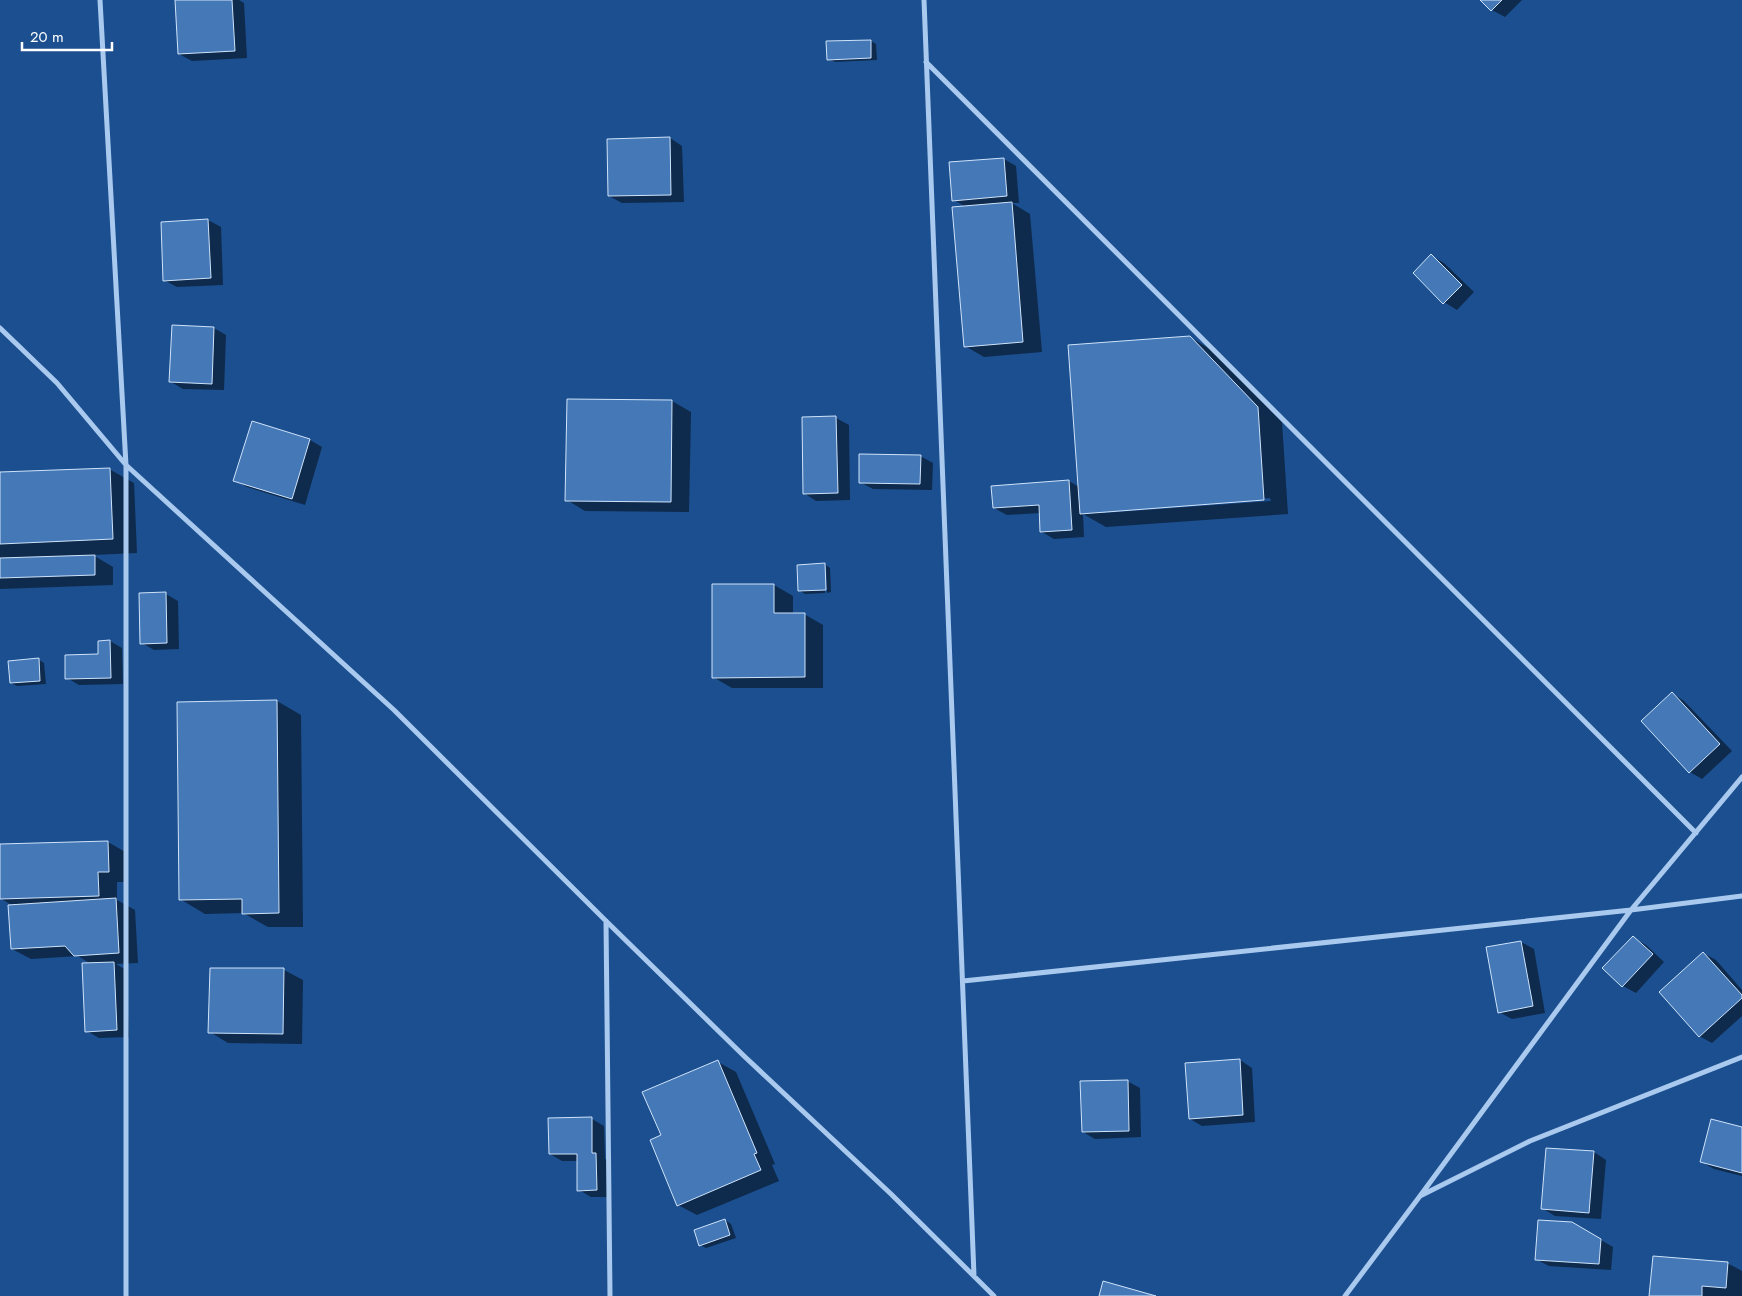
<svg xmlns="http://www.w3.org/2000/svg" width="1742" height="1296" font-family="Jost,sans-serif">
  <rect width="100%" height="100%" fill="#1b4f8f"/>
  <path fill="#0007" fill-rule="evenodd" d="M 176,0 L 239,0 L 244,3 L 247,58 L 192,61 L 179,54 Z
    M 1482,0 L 1522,0 L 1505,17 L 1492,10 Z
    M 871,41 L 876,44 L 877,60 L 835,62 L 829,59 Z
    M 670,138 L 682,146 L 684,202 L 622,203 L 609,196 Z
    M 1004,159 L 1016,166 L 1019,203 L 1012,203 L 1030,214 L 1042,352 L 984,357 L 965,346 L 966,207 L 954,200 Z
    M 208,220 L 221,227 L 223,285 L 177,287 L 164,280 L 162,223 Z
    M 1432,256 L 1444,263 L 1474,292 L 1457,310 L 1444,302 Z
    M 214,328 L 226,335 L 224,390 L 183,389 L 171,382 Z
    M 1190,337 L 1215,352 L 1282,422 L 1288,514 L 1106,527 L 1083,514 L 1084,537 L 1054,539 L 1042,532 L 1040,513 L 1007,515 L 994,508 L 1069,481 L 1079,487 ZM 1270,498 L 1271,501 L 1103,513 L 1103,511 Z
    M 672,401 L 691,412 L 689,512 L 585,511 L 567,500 Z
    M 836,418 L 849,425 L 850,500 L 816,501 L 804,493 Z
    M 310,440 L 322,447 L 305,505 L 247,487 L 235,480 Z
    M 920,456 L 933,463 L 932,490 L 873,489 L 860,482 Z
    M 109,469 L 134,483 L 137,553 L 93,555 L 113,567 L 113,585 L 0,589 L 0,474 Z
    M 824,564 L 830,568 L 831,592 L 827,593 L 826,566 L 824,566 L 825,593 L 805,594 L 799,590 Z
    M 774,585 L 793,596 L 793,614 L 804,614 L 823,625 L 823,688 L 732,688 L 713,677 Z
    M 166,594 L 178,601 L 179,649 L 154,650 L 142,643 Z
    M 110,641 L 122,648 L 123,684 L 79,685 L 67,678 L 99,655 Z
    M 38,659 L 44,663 L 46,684 L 17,686 L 11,683 Z
    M 1672,693 L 1684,701 L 1732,751 L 1702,779 L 1690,772 Z
    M 277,701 L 301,715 L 303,927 L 268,927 L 243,913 L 205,914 L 180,899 Z
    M 108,842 L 127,853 L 127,882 L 117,882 L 117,900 L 135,910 L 138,963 L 116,964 L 126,970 L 129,1037 L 99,1038 L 87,1031 L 91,964 L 78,956 L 31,959 L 12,949 L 13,906 L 0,898 L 0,846 Z
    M 1633,938 L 1646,945 L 1664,962 L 1636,993 L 1623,986 Z
    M 1521,942 L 1534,949 L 1545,1013 L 1512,1019 L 1499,1012 Z
    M 1703,953 L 1716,960 L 1742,990 L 1742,1016 L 1712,1043 L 1699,1036 Z
    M 211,969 L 284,970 L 303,980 L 302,1044 L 228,1043 L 210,1032 Z
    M 1240,1060 L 1252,1068 L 1255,1122 L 1202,1126 L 1190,1119 Z
    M 718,1062 L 736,1072 L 775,1164 L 772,1165 L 779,1181 L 697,1215 L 678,1205 L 662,1136 Z
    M 1127,1081 L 1140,1088 L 1141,1137 L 1095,1139 L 1083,1132 Z
    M 592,1119 L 604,1126 L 605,1159 L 609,1161 L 609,1197 L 591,1197 L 579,1190 L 578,1161 L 562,1161 L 550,1154 Z
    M 1742,1128 L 1742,1176 L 1714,1169 L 1702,1162 Z
    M 1594,1152 L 1606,1160 L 1601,1219 L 1555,1216 L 1542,1208 Z
    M 725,1220 L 731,1224 L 736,1238 L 706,1248 L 700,1245 Z
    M 1572,1223 L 1613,1247 L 1611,1270 L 1549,1266 L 1536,1259 Z
    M 1727,1263 L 1742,1271 L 1742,1296 L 1651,1296 Z"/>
  <path fill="#4478b7" stroke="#cfe3fa" d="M 175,0 L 232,0 L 235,51 L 178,54 Z
    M 1480,0 L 1502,0 L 1491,11 Z
    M 871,40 L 871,58 L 827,60 L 826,41 Z
    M 670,137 L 671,195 L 608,196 L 607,139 Z
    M 1004,158 L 1007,196 L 952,201 L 949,162 Z
    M 1012,202 L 1023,342 L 964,347 L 952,207 Z
    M 208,219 L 211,278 L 163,281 L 161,222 Z
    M 1431,254 L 1462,285 L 1443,304 L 1413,273 Z
    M 172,325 L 214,327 L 212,384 L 169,382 Z
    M 1190,336 L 1258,407 L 1264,500 L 1080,514 L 1068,345 Z
    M 567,399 L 672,400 L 671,502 L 565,501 Z
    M 836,416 L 838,493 L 803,494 L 802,417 Z
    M 252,421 L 310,439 L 292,499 L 233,481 Z
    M 859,454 L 921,455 L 920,484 L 859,483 Z
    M 110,468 L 113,539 L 0,544 L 0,472 Z
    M 1069,480 L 1072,530 L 1040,532 L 1039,505 L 993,508 L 991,486 Z
    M 95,555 L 95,575 L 0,578 L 0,558 Z
    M 825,563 L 826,590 L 798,591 L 797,565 Z
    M 712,584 L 774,584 L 774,613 L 805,613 L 805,677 L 712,678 Z
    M 166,592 L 167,643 L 140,644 L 139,593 Z
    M 110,640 L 111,678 L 65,679 L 65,655 L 98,654 L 98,641 Z
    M 39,658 L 40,681 L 10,683 L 8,661 Z
    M 1672,692 L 1720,744 L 1689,773 L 1641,721 Z
    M 277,700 L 279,913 L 242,914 L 242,899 L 179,900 L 177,702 Z
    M 108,841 L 109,872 L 98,872 L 99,896 L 0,899 L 0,844 Z
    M 116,898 L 119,953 L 74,956 L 65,946 L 11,949 L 8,905 Z
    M 1633,936 L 1653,954 L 1622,987 L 1602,968 Z
    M 1521,941 L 1533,1006 L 1498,1013 L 1486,947 Z
    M 1703,952 L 1742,995 L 1742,998 L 1699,1037 L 1659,992 Z
    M 114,962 L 117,1030 L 85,1032 L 82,963 Z
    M 210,968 L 284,968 L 283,1034 L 208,1033 Z
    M 1240,1059 L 1243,1115 L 1189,1119 L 1185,1063 Z
    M 718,1060 L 757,1153 L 754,1154 L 761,1170 L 677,1206 L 650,1140 L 661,1135 L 642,1092 Z
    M 1128,1080 L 1129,1131 L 1082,1132 L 1080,1081 Z
    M 592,1117 L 592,1153 L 596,1153 L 597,1190 L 577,1191 L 577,1154 L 549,1154 L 548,1118 Z
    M 1711,1119 L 1742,1127 L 1742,1173 L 1700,1162 Z
    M 1546,1148 L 1594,1151 L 1589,1213 L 1541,1209 Z
    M 725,1219 L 730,1235 L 699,1246 L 694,1230 Z
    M 1538,1220 L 1572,1222 L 1601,1239 L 1599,1264 L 1535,1260 Z
    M 1653,1256 L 1728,1262 L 1726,1288 L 1702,1286 L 1702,1296 L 1649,1296 Z
    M 1103,1281 L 1156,1296 L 1099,1296 Z"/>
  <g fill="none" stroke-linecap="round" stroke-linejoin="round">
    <path stroke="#a9c9ee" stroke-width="5" d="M 100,0 L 126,465 L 126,1296
      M 924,0 L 974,1276
      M 926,62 L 1696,833
      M 0,328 L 57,383 L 126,465 L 394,710 L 606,921 L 744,1056 L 891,1194 L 994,1296
      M 606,921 L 610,1296
      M 963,981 L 1631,910 L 1742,896
      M 1420,1196 L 1631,910 L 1742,777
      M 1345,1296 L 1420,1196 L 1530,1141 L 1742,1057"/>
  </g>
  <path d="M22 42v8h90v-8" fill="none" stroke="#ffffff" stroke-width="2.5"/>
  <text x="30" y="42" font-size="15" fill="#ffffff" stroke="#1b4f8f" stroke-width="4" paint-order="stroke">20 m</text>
</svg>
